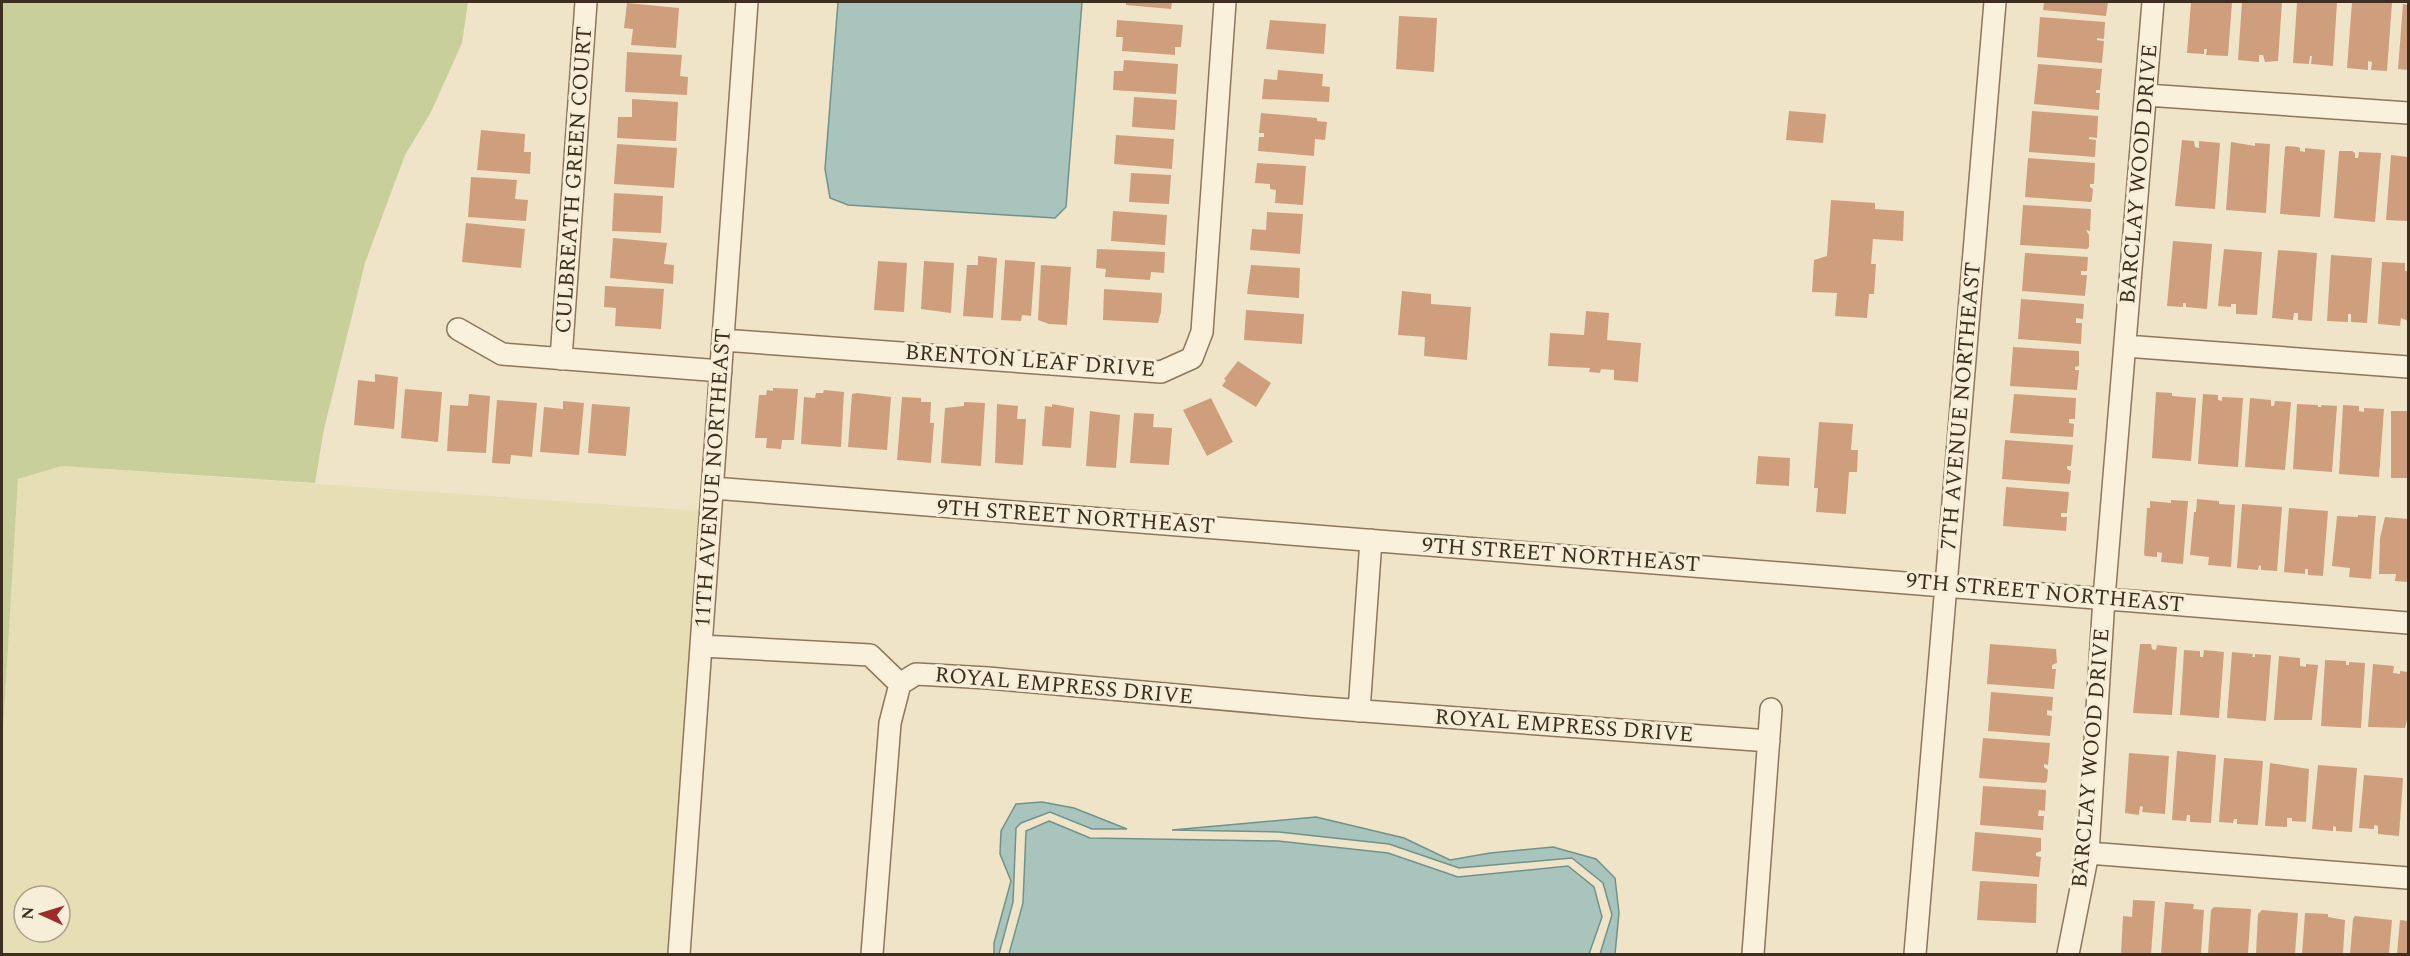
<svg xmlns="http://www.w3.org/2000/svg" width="2410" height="956" font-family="Spectral,serif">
  <rect width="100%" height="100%" fill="#f0e4c8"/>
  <path fill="#e6deb5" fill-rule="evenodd" d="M 62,466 L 700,511 L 667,954 L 2,954 L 2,747 L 18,479 ZM 24,896 L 60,896 L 60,932 L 24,932 Z"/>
  <path fill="#c9cf9b" d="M 2,2 L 468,2 L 462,43 L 431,112 L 405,155 L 365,263 L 324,429 L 315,483 L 62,466 L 18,479 L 2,747 Z"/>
  <path fill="#a9c4bc" stroke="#6f938a" stroke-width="1.5" d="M 838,2 L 1082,2 L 1066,207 L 1055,218 L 848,205 L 830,198 L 825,169 Z
    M 1042,802 L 1074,808 L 1127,829 L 1092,829 L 1050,812 L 1021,823 L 1016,828 L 1013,902 L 999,954 L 994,954 L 994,943 L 1011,881 L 1000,854 L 1001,831 L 1016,804 Z
    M 1316,817 L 1404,838 L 1450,860 L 1490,853 L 1553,847 L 1596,859 L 1615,878 L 1619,913 L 1615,954 L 1600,954 L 1612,915 L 1603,883 L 1572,858 L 1459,868 L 1389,844 L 1279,832 L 1172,830 Z
    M 1049,821 L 1090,838 L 1278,841 L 1388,853 L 1458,877 L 1568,866 L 1594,887 L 1602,917 L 1589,954 L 1009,954 L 1023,903 L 1026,831 Z"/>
  <path fill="#cf9f7d" d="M 1126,2 L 1172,2 L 1171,9 L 1126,5 Z
    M 2044,2 L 2108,2 L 2106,16 L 2043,10 Z
    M 2191,2 L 2232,2 L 2228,56 L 2206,55 L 2207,49 L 2204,49 L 2204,54 L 2187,53 Z
    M 2242,2 L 2282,2 L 2278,61 L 2265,62 L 2263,55 L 2259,55 L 2259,62 L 2238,60 Z
    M 2297,2 L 2337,2 L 2333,66 L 2311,64 L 2312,56 L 2310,56 L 2309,64 L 2293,63 Z
    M 2352,2 L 2392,3 L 2387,71 L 2371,70 L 2372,62 L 2368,61 L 2368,70 L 2347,68 Z
    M 627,3 L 679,8 L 676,48 L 631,45 L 633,29 L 624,28 Z
    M 2403,4 L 2408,5 L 2408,70 L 2398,69 Z
    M 1399,16 L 1437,18 L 1434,72 L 1396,69 Z
    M 2040,17 L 2105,22 L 2104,39 L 2097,38 L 2097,40 L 2104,41 L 2102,63 L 2037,57 Z
    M 1117,20 L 1183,25 L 1181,47 L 1175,47 L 1175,55 L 1122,51 L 1123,37 L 1116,37 Z
    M 1270,20 L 1326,24 L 1324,54 L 1266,49 Z
    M 627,52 L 682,55 L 680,76 L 688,77 L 687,95 L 625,92 Z
    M 1124,60 L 1178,64 L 1176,94 L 1113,90 L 1114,71 L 1123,71 Z
    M 2038,64 L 2102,69 L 2100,90 L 2096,90 L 2096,93 L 2100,93 L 2099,110 L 2034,104 Z
    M 1278,70 L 1323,74 L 1322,86 L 1330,87 L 1329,102 L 1262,99 L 1264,79 L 1277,80 Z
    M 1134,97 L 1177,100 L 1175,130 L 1132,127 Z
    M 632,99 L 678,102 L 676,141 L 617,138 L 618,117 L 632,117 Z
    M 1789,111 L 1826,114 L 1823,143 L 1786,140 Z
    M 2032,111 L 2098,116 L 2097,138 L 2089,137 L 2089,139 L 2096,140 L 2095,157 L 2029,152 Z
    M 1261,113 L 1317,118 L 1317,121 L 1327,122 L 1325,140 L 1315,139 L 1314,156 L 1258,151 L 1259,137 L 1264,137 L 1264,133 L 1259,133 Z
    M 481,130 L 525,134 L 524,152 L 531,152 L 530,174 L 477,170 Z
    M 1116,135 L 1174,139 L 1172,169 L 1114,164 Z
    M 2182,140 L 2194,141 L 2195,147 L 2199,148 L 2199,141 L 2220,143 L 2215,209 L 2175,206 Z
    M 2231,142 L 2255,146 L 2255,143 L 2270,144 L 2266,213 L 2226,210 Z
    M 617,144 L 677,148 L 674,188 L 614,184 Z
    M 2287,146 L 2298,147 L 2300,148 L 2300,151 L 2305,152 L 2305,148 L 2325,150 L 2320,217 L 2280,214 L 2285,147 Z
    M 2339,151 L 2352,151 L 2355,153 L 2355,158 L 2358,158 L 2359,152 L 2381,153 L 2375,222 L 2334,218 Z
    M 2391,155 L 2408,157 L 2408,221 L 2386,220 Z
    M 2028,158 L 2095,163 L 2094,184 L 2090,184 L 2090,187 L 2093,189 L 2092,200 L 2091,202 L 2025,197 Z
    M 1257,163 L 1306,166 L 1303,205 L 1275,203 L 1276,190 L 1270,189 L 1270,184 L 1255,183 Z
    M 1131,173 L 1171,175 L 1169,204 L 1129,202 Z
    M 471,177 L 517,180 L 515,199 L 528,200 L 526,221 L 468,217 Z
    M 614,193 L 663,196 L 661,233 L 612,231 Z
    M 1831,200 L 1875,203 L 1875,209 L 1904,211 L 1903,241 L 1873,239 L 1871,264 L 1876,264 L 1874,294 L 1869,294 L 1867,318 L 1835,316 L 1837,293 L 1812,292 L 1814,260 L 1827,256 Z
    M 2023,205 L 2091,209 L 2090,231 L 2086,230 L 2089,235 L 2089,247 L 2087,249 L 2020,245 Z
    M 1113,211 L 1167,215 L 1165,245 L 1111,241 Z
    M 1267,212 L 1303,214 L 1300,254 L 1250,250 L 1252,229 L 1266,230 Z
    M 466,223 L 525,229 L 521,268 L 462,262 Z
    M 613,238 L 667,243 L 664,264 L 674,265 L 673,284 L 610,278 Z
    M 2173,241 L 2212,244 L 2207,309 L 2186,307 L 2186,303 L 2183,303 L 2183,307 L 2167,306 Z
    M 1097,249 L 1165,252 L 1164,273 L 1151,272 L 1150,280 L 1105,277 L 1106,269 L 1096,268 Z
    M 2224,249 L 2262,252 L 2257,315 L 2236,314 L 2236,304 L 2231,304 L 2231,307 L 2218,306 Z
    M 2278,250 L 2317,253 L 2312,321 L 2298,320 L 2298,313 L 2294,313 L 2293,320 L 2272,318 Z
    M 2025,253 L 2088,257 L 2087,271 L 2081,271 L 2081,275 L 2087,275 L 2085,296 L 2022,291 Z
    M 2331,255 L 2372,258 L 2367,323 L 2351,322 L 2351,314 L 2348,314 L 2348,322 L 2327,321 Z
    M 978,256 L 997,258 L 993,318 L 963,316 L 967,265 L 978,265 Z
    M 1005,260 L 1035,262 L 1031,316 L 1022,315 L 1021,321 L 1001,320 Z
    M 878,261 L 907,263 L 904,312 L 874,310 Z
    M 924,261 L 954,263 L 951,313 L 921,309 Z
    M 2382,262 L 2405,263 L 2405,271 L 2408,271 L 2408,321 L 2401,318 L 2400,326 L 2378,324 Z
    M 1041,265 L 1071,267 L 1067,325 L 1049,324 L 1038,320 Z
    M 1251,265 L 1300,268 L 1299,298 L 1247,294 Z
    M 605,286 L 664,289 L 661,329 L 615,326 L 616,308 L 604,307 Z
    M 1104,289 L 1162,293 L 1161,312 L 1158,323 L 1103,320 Z
    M 1402,291 L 1431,294 L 1431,304 L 1471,307 L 1467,360 L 1424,356 L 1425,337 L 1398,335 Z
    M 2021,299 L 2084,304 L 2083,319 L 2076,318 L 2076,323 L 2082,323 L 2081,344 L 2018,339 Z
    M 1246,310 L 1304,314 L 1302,344 L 1244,340 Z
    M 1586,311 L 1609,313 L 1607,340 L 1641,343 L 1638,382 L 1614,380 L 1614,370 L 1601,369 L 1600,373 L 1589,372 L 1590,368 L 1548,366 L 1550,333 L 1584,335 Z
    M 2013,347 L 2079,351 L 2079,366 L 2075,367 L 2075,370 L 2079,370 L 2077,390 L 2010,386 Z
    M 1238,361 L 1271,383 L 1256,407 L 1222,386 L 1226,380 L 1224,379 Z
    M 375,374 L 398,377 L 394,429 L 354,425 L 358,380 L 375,382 Z
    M 773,388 L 798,389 L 794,440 L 782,440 L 781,449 L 766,448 L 767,438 L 755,438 L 759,395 L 766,395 L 767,390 L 773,391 Z
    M 405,389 L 442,392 L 438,442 L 401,438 Z
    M 824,390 L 844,392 L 841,447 L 801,444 L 804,397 L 815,398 L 816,393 L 823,393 Z
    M 2156,392 L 2172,393 L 2172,396 L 2196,398 L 2191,461 L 2152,458 Z
    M 857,393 L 891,397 L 887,450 L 848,447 L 852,394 Z
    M 469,394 L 490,396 L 486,453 L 447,451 L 450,405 L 468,406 Z
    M 2014,394 L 2076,398 L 2075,419 L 2069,419 L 2069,423 L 2074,424 L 2073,437 L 2010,433 Z
    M 2203,394 L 2218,395 L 2218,400 L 2222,401 L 2222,397 L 2243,398 L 2238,467 L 2198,464 Z
    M 902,397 L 921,398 L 921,402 L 931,402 L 930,423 L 934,423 L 931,463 L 897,460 Z
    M 1211,398 L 1233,442 L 1207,456 L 1183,410 Z
    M 2250,398 L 2271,400 L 2271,406 L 2274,406 L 2275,401 L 2291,402 L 2285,470 L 2245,467 Z
    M 497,400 L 537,403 L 532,457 L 511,455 L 510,464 L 492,463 Z
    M 563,401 L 584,403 L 579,455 L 540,452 L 544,407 L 563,409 Z
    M 964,402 L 985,403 L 981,466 L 941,463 L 945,408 L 964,406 Z
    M 592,404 L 630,407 L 626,456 L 588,453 Z
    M 997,404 L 1018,406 L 1017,419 L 1026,419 L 1023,465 L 995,463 Z
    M 1052,404 L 1074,408 L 1071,448 L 1042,446 L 1045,406 L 1052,407 Z
    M 2297,404 L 2318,405 L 2318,407 L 2321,407 L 2322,405 L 2337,406 L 2332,472 L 2293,469 Z
    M 2343,405 L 2359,406 L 2359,411 L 2364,412 L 2364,408 L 2384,409 L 2379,477 L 2339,474 Z
    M 1090,411 L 1120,415 L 1116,468 L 1086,466 Z
    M 2391,411 L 2408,411 L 2408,478 L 2391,478 Z
    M 1134,413 L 1154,414 L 1153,427 L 1172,428 L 1169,465 L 1130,463 Z
    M 1819,422 L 1853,424 L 1851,450 L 1858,450 L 1857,472 L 1849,472 L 1846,514 L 1816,512 L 1818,488 L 1814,488 Z
    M 2005,440 L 2073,445 L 2071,466 L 2067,466 L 2067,469 L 2071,471 L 2070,482 L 2069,484 L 2002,479 Z
    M 1758,456 L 1790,458 L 1789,486 L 1756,484 Z
    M 2006,487 L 2069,492 L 2067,513 L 2061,513 L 2061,517 L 2067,517 L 2066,531 L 2003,526 Z
    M 2197,499 L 2219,501 L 2219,504 L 2235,505 L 2231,567 L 2208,565 L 2209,557 L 2190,555 L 2194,512 L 2196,512 Z
    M 2171,500 L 2188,501 L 2183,564 L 2161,562 L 2162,553 L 2157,552 L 2157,557 L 2145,556 L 2144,554 L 2147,508 L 2150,508 L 2150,501 L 2171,503 Z
    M 2242,504 L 2282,507 L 2277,571 L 2261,570 L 2261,566 L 2259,565 L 2258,570 L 2237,568 Z
    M 2289,508 L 2328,511 L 2323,576 L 2308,575 L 2308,569 L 2305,569 L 2305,574 L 2284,572 Z
    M 2358,515 L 2376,516 L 2371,579 L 2349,577 L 2350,568 L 2332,566 L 2337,516 L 2358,517 Z
    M 2385,517 L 2408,519 L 2408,582 L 2395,581 L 2396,574 L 2379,574 L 2380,538 Z
    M 1990,644 L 2056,649 L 2057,663 L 2052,665 L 2052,669 L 2056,669 L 2054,689 L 1987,684 Z
    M 2140,644 L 2151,644 L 2152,649 L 2156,650 L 2157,645 L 2177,647 L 2172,715 L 2133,713 Z
    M 2184,650 L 2200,651 L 2200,657 L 2203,657 L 2204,650 L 2224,652 L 2219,718 L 2180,715 Z
    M 2232,652 L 2253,654 L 2252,657 L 2255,657 L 2255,654 L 2271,655 L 2266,721 L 2227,718 Z
    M 2279,656 L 2300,658 L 2300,666 L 2306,667 L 2306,664 L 2318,665 L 2312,720 L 2274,720 Z
    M 2325,660 L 2346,661 L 2346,665 L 2349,665 L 2349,662 L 2365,663 L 2361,728 L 2321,726 Z
    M 2373,664 L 2394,666 L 2393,673 L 2400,674 L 2400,671 L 2408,672 L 2408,715 L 2405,728 L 2368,727 Z
    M 1991,692 L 2053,697 L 2052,711 L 2047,710 L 2047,715 L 2052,716 L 2050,736 L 1988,731 Z
    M 1983,738 L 2050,743 L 2048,765 L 2044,764 L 2044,767 L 2048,770 L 2047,781 L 2045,783 L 1979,778 Z
    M 2177,751 L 2216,755 L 2211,823 L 2190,822 L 2190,815 L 2187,815 L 2186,821 L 2172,820 Z
    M 2129,753 L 2169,756 L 2165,814 L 2142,812 L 2143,807 L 2140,806 L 2139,815 L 2125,813 Z
    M 2224,758 L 2263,761 L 2258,825 L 2237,824 L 2237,819 L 2234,819 L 2233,823 L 2219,822 Z
    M 2270,763 L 2309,769 L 2306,822 L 2292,821 L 2292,818 L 2287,818 L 2287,827 L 2265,826 Z
    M 2318,765 L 2357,768 L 2352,832 L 2336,831 L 2336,827 L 2333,826 L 2333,831 L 2312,829 Z
    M 2364,775 L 2403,778 L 2399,836 L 2378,834 L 2378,826 L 2374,825 L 2374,829 L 2359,828 Z
    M 1983,786 L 2046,790 L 2045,811 L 2039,810 L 2038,816 L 2044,816 L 2043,830 L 1980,825 Z
    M 1975,832 L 2041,838 L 2041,851 L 2036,853 L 2036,856 L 2041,857 L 2039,877 L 1972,871 Z
    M 1980,881 L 2037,884 L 2036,923 L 1977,920 Z
    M 2133,900 L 2155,901 L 2151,954 L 2121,954 L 2123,916 L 2132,917 Z
    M 2165,902 L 2194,904 L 2193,909 L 2204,910 L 2201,954 L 2161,954 Z
    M 2214,907 L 2251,909 L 2248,954 L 2208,954 L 2211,910 Z
    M 2262,910 L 2298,913 L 2295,954 L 2256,954 L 2258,914 Z
    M 2305,913 L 2328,914 L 2328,917 L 2345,920 L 2343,954 L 2302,954 Z
    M 2355,916 L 2392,920 L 2389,954 L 2350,954 L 2353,919 Z
    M 2400,920 L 2408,921 L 2408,954 L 2397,954 Z"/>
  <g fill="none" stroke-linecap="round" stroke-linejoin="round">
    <g stroke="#8d765c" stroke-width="24">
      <path id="minor" d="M 2146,95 L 2408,113
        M 458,329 L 502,354 L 721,371
        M 723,340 L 1161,372 L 1192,358 L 1202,332 L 1225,2
        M 2125,346 L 2408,367
        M 561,359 L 586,2
        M 713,488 L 2408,623
        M 702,646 L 870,655 L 900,684
        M 1359,711 L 1371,540
        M 2088,853 L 2408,878
        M 679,954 L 747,2
        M 872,954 L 890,723 L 900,684 L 916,674 L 988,678 L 1310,707 L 1769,741
        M 1753,954 L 1771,709
        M 1915,954 L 1995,2
        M 2068,954 L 2088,853 L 2104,598 L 2153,2"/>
    </g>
    <use href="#minor" stroke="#faf1dc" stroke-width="21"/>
  </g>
  <g text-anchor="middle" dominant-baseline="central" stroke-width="6" stroke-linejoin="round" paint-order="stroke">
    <g font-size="22" fill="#3d2e20" stroke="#f7eed8">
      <text transform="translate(2139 174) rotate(-85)">BARCLAY WOOD DRIVE</text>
      <text transform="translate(574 180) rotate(-86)">CULBREATH GREEN COURT</text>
      <text transform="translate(1030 361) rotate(4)">BRENTON LEAF DRIVE</text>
      <text transform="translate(1961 406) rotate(-85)">7TH AVENUE NORTHEAST</text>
      <text transform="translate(713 478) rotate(-86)">11TH AVENUE NORTHEAST</text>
      <text transform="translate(1076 517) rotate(4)">9TH STREET NORTHEAST</text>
      <text transform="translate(1561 555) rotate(4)">9TH STREET NORTHEAST</text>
      <text transform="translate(2045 593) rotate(5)">9TH STREET NORTHEAST</text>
      <text transform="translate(1064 686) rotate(5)">ROYAL EMPRESS DRIVE</text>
      <text transform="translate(1564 726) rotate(4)">ROYAL EMPRESS DRIVE</text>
      <text transform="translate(2091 758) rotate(-85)">BARCLAY WOOD DRIVE</text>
    </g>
  </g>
  <rect width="2410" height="956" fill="none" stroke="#3d2e20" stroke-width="6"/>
  <g transform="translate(42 914) rotate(274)"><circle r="28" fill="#f7eed8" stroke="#ada18e" stroke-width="1.5"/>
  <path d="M0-4.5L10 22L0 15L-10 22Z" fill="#9e2a2b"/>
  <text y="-9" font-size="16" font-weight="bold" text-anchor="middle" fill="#3d2e20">N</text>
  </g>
</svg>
